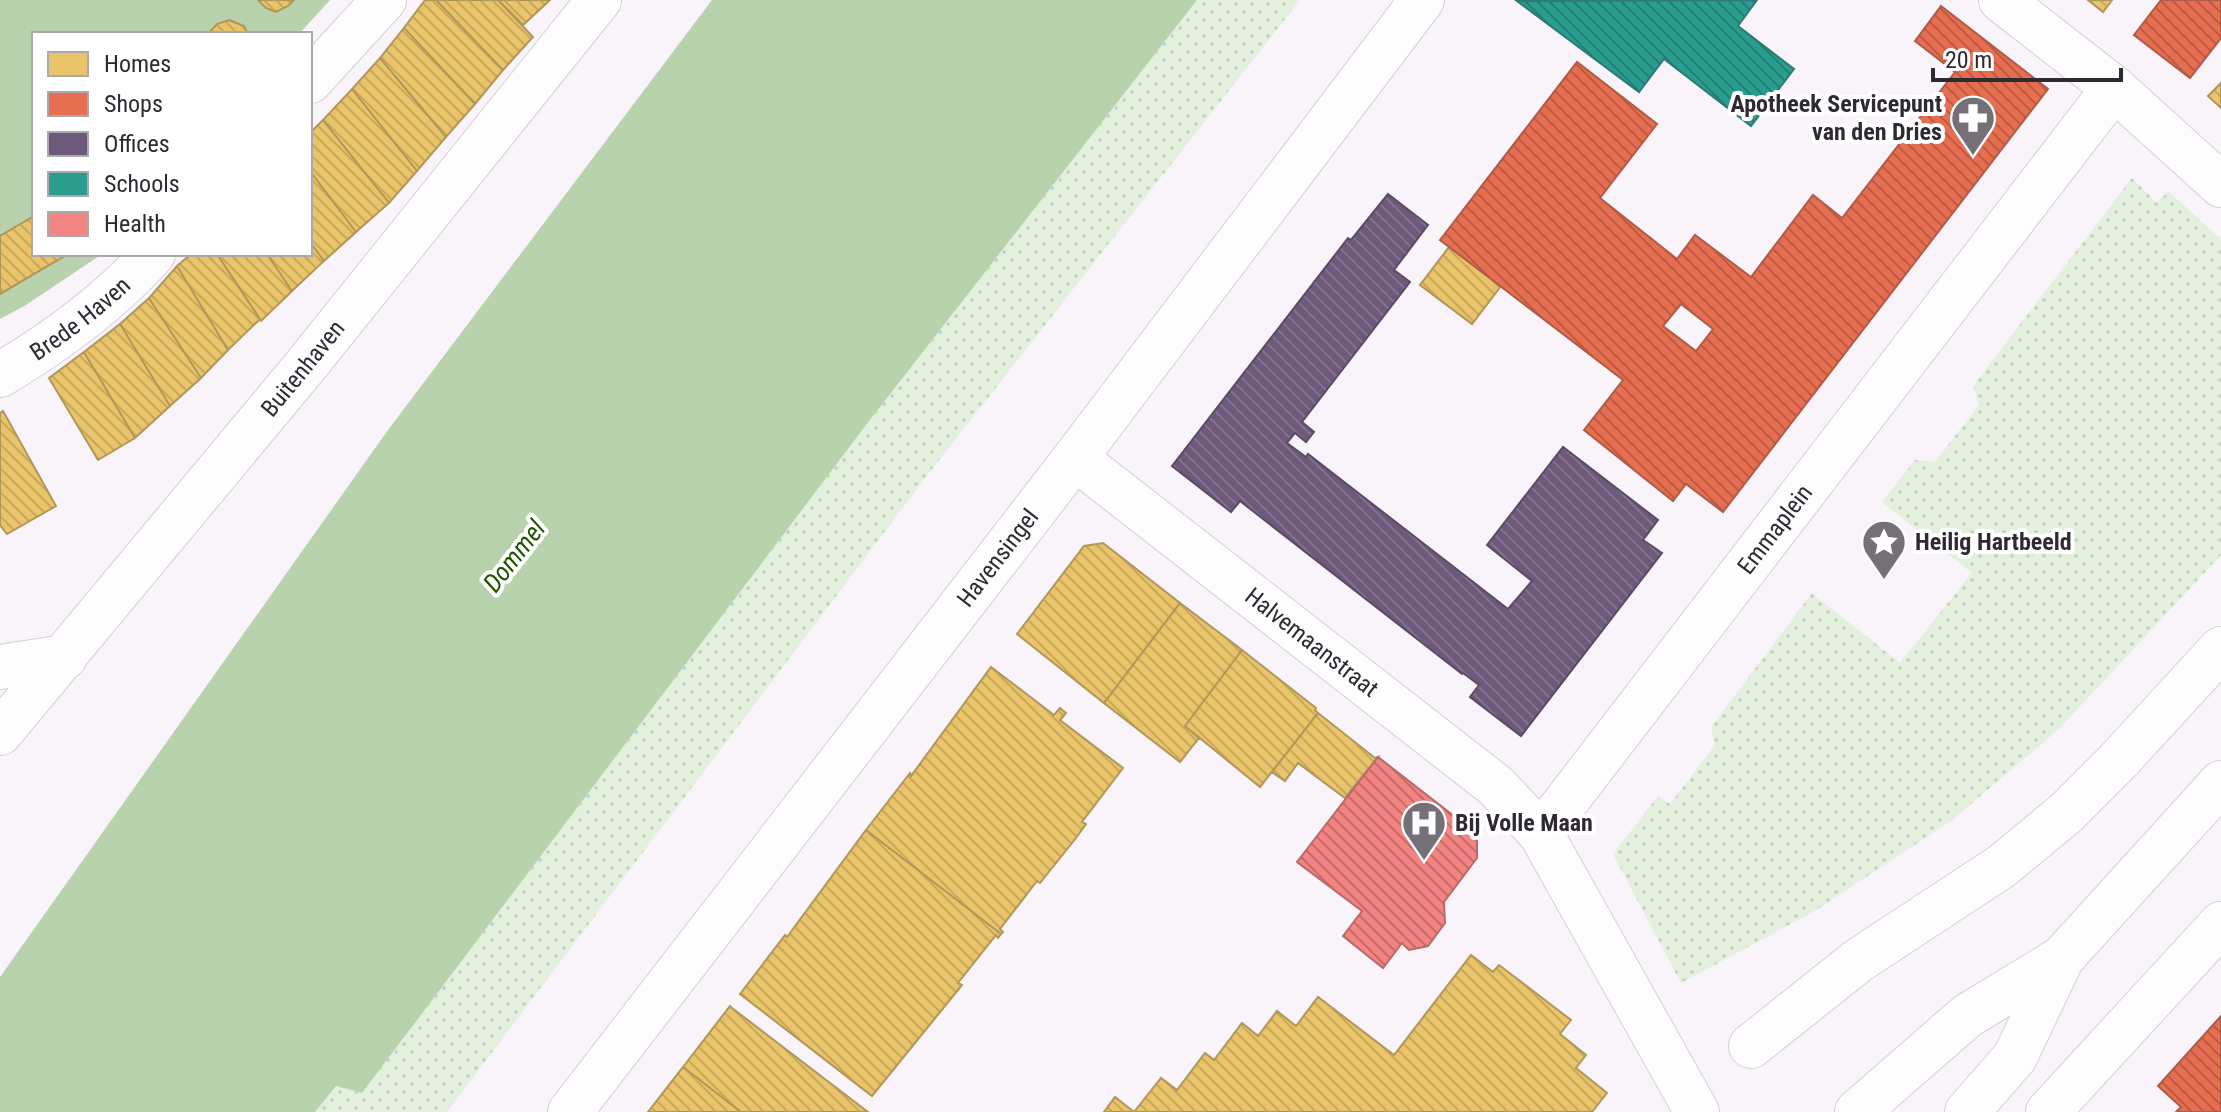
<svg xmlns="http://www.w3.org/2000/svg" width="2221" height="1112" font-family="'Roboto Condensed',sans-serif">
  <defs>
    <pattern id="grass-dots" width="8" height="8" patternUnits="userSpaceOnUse" patternTransform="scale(2)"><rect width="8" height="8" fill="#e3f0de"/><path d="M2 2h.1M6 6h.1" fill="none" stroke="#c3cebf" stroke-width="1.8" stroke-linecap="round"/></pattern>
    <pattern id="homes-back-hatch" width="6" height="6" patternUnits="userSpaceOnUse" patternTransform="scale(2)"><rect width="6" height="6" fill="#e9c46a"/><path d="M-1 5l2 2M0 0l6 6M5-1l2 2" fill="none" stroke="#c8a85c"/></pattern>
    <pattern id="shops-back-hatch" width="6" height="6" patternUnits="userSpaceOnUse" patternTransform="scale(2)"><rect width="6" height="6" fill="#e76f51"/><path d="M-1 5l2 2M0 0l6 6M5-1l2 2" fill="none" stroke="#bc5b44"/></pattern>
    <pattern id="offices-back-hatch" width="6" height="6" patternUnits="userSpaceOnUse" patternTransform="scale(2)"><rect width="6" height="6" fill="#6d597a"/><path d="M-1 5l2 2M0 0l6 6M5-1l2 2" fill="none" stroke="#82728c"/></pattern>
    <pattern id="schools-back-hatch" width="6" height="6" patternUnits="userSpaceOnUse" patternTransform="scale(2)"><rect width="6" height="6" fill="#2a9d8f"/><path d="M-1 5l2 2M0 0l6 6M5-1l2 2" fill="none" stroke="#248075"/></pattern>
    <pattern id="health-back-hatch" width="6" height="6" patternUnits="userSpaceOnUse" patternTransform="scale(2)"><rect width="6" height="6" fill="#f28482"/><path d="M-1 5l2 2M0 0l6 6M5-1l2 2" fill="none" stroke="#c46c6b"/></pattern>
  </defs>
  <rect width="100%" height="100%" fill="#f8f4fa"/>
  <path fill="url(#grass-dots)" d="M 1197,0 L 1300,0 L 932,469 L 447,1112 L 315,1112 L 336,1086 L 362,1093 L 866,425 Z
    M 2132,178 L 2157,203 L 2168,191 L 2221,239 L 2221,555 L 2059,729 L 1951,821 L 1813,912 L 1681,983 L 1613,854 L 1658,796 L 1670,804 L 1715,745 L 1711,727 L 1812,593 L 1900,663 L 1972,573 L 1882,502 L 1915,460 L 1935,462 L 1979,405 L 1973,386 Z"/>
  <path fill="#b8d2ad" d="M 0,0 L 330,0 L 299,34 L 34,34 L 34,254 L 102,254 L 26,305 L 0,319 Z
    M 712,0 L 1197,0 L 866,425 L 362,1093 L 336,1086 L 315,1112 L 0,1112 L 0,977 L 388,430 Z"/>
  <path fill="url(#homes-back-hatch)" stroke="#b19659" stroke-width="2" d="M 258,0 L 294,0 L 288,6 L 276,12 L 266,8 Z
    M 425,0 L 436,0 L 503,70 L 475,104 L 404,28 Z
    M 436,0 L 498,0 L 533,37 L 503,70 Z
    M 498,0 L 550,0 L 523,25 Z
    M 2088,0 L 2112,0 L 2103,12 Z
    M 229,20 L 244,26 L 248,34 L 208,34 L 217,24 Z
    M 404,28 L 475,104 L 446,137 L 380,58 Z
    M 380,58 L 446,137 L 417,171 L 352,89 Z
    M 2221,83 L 2221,108 L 2208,96 Z
    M 352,89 L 417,171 L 389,203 L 323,120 Z
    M 323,120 L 389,203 L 356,232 L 310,171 L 310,133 Z
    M 310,171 L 356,232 L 324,261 L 310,242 Z
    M 34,216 L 34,254 L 68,254 L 0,294 L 0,236 Z
    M 310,242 L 324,261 L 292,291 L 267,254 L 310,254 Z
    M 1449,247 L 1501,286 L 1472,324 L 1420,285 Z
    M 191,254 L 217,254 L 260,319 L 228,350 L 177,266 Z
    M 217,254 L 267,254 L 292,291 L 261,321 Z
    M 177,266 L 228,350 L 201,378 L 149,298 Z
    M 149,298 L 201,378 L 170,406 L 120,324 Z
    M 120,324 L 170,406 L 135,438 L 84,352 Z
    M 84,352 L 135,438 L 98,460 L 49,378 Z
    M 3,411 L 56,506 L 7,534 L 0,525 L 0,413 Z
    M 1103,543 L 1180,603 L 1104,703 L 1017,634 L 1084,546 Z
    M 1180,603 L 1242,650 L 1185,726 L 1199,738 L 1180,762 L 1104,703 Z
    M 1242,650 L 1316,708 L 1315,710 L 1318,713 L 1260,787 L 1185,726 Z
    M 991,667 L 1054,715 L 1060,708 L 1066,713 L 1060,720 L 1123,768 L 1082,822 L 1086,824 L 1076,838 L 1040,883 L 1037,881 L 1000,929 L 1003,932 L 1001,934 L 866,830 L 910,773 L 911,776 Z
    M 1318,713 L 1375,758 L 1378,757 L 1345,798 L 1298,763 L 1285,781 L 1272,772 Z
    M 866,830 L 1001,934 L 998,938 L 996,935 L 958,983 L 962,985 L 872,1096 L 740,994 L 785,935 L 787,937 Z
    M 1471,955 L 1493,972 L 1499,965 L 1571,1020 L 1560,1034 L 1586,1055 L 1576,1068 L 1607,1093 L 1592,1112 L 1104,1112 L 1115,1097 L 1134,1112 L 1161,1078 L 1177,1090 L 1205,1053 L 1214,1060 L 1242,1023 L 1258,1036 L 1277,1011 L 1296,1026 L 1318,997 L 1394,1055 Z
    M 730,1006 L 732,1008 L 868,1112 L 741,1112 L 683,1067 Z
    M 683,1067 L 741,1112 L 648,1112 Z"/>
  <path fill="url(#shops-back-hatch)" stroke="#b05a48" stroke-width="2" fill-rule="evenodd" d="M 2161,0 L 2221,0 L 2221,38 L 2190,78 L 2134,35 Z
    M 1941,6 L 2048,89 L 1723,512 L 1686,484 L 1673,501 L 1584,430 L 1623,380 L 1440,240 L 1577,62 L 1657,124 L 1600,198 L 1677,259 L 1695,235 L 1751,277 L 1813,195 L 1842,218 L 1955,72 L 1915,41 ZM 1681,304 L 1713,329 L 1696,351 L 1663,326 Z
    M 2221,1016 L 2221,1112 L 2176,1112 L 2181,1107 L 2158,1086 Z"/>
  <path fill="url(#offices-back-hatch)" stroke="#5a4b64" stroke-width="2" d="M 1388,194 L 1428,225 L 1394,270 L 1410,282 L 1302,422 L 1314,432 L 1306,442 L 1295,433 L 1287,443 L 1306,457 L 1308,454 L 1508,609 L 1532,581 L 1487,545 L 1563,447 L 1658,520 L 1643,540 L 1662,553 L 1521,736 L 1470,697 L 1479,685 L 1463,673 L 1462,674 L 1240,501 L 1231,512 L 1172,466 L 1348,238 L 1351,240 Z"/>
  <path fill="url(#schools-back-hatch)" stroke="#2c7a73" stroke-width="2" d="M 1757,0 L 1738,26 L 1794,69 L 1751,126 L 1664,59 L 1639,92 L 1517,1 Z"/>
  <path fill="url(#health-back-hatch)" stroke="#b8696a" stroke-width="2" d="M 1378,757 L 1477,834 L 1477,858 L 1444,902 L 1445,923 L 1428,946 L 1409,950 L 1402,943 L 1383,968 L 1343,936 L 1362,911 L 1297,862 Z"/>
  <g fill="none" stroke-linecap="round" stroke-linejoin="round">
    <g stroke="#d5cfd7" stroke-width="46">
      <g id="minor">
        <path d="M 2001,0 L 2114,88 L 2221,185"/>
        <path d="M 310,81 L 384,0"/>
        <path id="s1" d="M 0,375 C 57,341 109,303 153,254"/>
        <path id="s2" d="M 1075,458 L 1496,786 L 1541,834 L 1697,1112"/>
        <path d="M 0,667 L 65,657"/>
        <path id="s3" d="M 0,733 L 307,364 L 599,0"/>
        <path id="s4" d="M 1541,834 L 2114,88"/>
        <path d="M 1751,1046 L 1859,960 L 2002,866 L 2066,813 L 2119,760 L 2221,649"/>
        <path id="s5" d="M 570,1112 L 1075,458 L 1422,0"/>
        <path d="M 2048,1112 L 2221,924"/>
      </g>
    </g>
    <g stroke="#d5cfd7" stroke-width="46">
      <path id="tertiary" d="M 1857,1112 L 1967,1016 L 2062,958
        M 1967,1112 L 2015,1057 L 2062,958 L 2221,783"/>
    </g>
    <use href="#minor" stroke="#fefdfe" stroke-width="44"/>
    <use href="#tertiary" stroke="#fefdfe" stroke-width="44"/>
  </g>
  <defs>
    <g id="pharmacy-pin" transform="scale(2.3)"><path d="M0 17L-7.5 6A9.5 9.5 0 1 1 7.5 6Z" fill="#757078" stroke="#fff"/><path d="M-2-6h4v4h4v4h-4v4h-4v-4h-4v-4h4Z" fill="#fff"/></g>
    <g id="sight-pin" transform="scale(2.3)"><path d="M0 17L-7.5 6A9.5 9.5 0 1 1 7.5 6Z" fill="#757078" stroke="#fff"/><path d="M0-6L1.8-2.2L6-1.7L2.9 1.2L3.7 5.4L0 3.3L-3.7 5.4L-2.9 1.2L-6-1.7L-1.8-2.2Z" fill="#fff"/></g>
    <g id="hospital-pin" transform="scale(2.3)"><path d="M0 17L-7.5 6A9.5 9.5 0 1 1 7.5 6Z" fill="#757078" stroke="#fff"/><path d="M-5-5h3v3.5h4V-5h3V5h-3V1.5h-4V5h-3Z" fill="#fff"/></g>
  </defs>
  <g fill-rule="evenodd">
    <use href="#pharmacy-pin" x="1973" y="118"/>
    <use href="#sight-pin" x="1884" y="542"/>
    <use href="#hospital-pin" x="1424" y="823"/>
  </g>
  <g text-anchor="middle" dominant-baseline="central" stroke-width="8" stroke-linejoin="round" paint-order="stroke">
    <g font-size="24" font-weight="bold" fill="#2f2932" stroke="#fff" text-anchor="start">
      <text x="1942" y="104" text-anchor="end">Apotheek Servicepunt<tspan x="1942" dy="28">van den Dries</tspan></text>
      <text x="1915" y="542">Heilig Hartbeeld</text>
      <text x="1455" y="823">Bij Volle Maan</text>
    </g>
    <g font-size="24" fill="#2f2932" stroke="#fff">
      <text stroke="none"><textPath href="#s1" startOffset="98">Brede Haven</textPath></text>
      <text stroke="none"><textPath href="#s3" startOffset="474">Buitenhaven</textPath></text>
      <text stroke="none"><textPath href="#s4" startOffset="384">Emmaplein</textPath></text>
      <text stroke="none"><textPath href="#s5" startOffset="700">Havensingel</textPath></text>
      <text stroke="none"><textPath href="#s2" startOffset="300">Halvemaanstraat</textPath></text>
    </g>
    <g font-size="26" font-style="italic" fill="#225401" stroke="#fff">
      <text transform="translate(514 556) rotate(-52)">Dommel</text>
    </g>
  </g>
  <rect x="32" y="32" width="280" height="224" fill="#ffffff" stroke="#aca9ad" stroke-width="2"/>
  <rect x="48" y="52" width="40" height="24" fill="#e9c46a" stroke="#aca9ad" stroke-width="2"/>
  <text x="104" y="72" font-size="24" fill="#2f2932">Homes</text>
  <rect x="48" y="92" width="40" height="24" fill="#e76f51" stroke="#aca9ad" stroke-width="2"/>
  <text x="104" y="112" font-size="24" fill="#2f2932">Shops</text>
  <rect x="48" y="132" width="40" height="24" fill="#6d597a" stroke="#aca9ad" stroke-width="2"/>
  <text x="104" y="152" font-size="24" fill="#2f2932">Offices</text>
  <rect x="48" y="172" width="40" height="24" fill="#2a9d8f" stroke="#aca9ad" stroke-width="2"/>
  <text x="104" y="192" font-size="24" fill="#2f2932">Schools</text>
  <rect x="48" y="212" width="40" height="24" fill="#f28482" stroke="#aca9ad" stroke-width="2"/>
  <text x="104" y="232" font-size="24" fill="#2f2932">Health</text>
  <path d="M1933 68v12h188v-12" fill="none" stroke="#2f2932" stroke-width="4"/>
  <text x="1945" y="68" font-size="24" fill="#2f2932" stroke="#ffffff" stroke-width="6" paint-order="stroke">20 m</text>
</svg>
